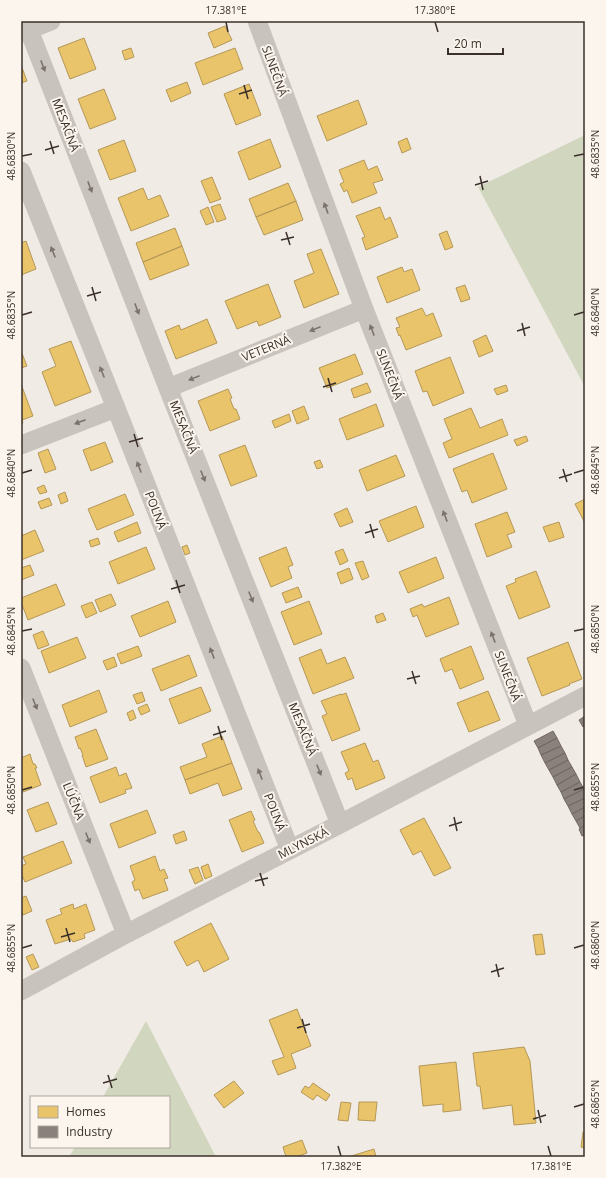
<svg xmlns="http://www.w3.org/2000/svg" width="606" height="1178" font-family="'Open Sans',sans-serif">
  <rect width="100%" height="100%" fill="#f0ebe5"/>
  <path fill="#d1d6bf" d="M 585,135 L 585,387 L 478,187 Z
    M 146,1021 L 216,1157 L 69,1157 L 75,1147 L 169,1147 L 169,1097 L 103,1097 Z"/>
  <path fill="#e9c46a" stroke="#b59857" d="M 225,26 L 232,40 L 214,48 L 208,33 Z
    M 84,38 L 96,69 L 70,79 L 58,48 Z
    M 131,48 L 134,57 L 125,60 L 122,51 Z
    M 235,48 L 243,69 L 203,85 L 195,63 Z
    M 21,65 L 27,81 L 21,83 Z
    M 187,82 L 191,93 L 171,102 L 166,90 Z
    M 249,84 L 261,115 L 236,125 L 224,94 Z
    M 104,89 L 116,119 L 90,129 L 78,99 Z
    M 358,100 L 367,124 L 327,141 L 317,116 Z
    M 407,138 L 411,149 L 402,153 L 398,142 Z
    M 270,139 L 281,167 L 249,180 L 238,152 Z
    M 124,140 L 136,171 L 110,180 L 98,150 Z
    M 364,160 L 368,170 L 377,166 L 383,180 L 373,183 L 377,193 L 352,203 L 347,190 L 344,192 L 340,184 L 344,182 L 339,170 Z
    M 212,177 L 221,199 L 210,203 L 201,181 Z
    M 288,183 L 296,201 L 256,217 L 249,199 Z
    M 143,188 L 148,200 L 160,195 L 169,216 L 131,231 L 118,198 Z
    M 296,201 L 303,220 L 264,235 L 256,217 Z
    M 220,204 L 226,219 L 217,222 L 211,207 Z
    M 208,207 L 214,222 L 206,225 L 200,211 Z
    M 380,207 L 385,220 L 390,217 L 398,237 L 366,250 L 362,238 L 365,237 L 356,216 Z
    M 175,228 L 182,246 L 143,262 L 136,243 Z
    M 447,231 L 453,247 L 445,250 L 439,234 Z
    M 26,241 L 36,269 L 21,275 L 21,243 Z
    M 182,246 L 189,265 L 150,280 L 143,262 Z
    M 321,249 L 339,294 L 304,308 L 294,281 L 314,273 L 307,254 Z
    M 402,267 L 404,272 L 412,269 L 420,290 L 387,303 L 377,277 Z
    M 268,284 L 281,317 L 259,326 L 257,321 L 237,329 L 225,301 Z
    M 465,285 L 470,299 L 461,302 L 456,288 Z
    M 422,308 L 426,316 L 433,313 L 442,336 L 406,350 L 400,335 L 399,336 L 396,328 L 400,327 L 396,318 Z
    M 207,319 L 217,343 L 176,359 L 165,331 L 179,325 L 181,330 Z
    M 486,335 L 493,351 L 479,357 L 473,341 Z
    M 71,341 L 91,392 L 55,406 L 42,372 L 56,366 L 49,349 Z
    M 21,351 L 27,366 L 21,368 Z
    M 355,354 L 363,374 L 327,388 L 319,368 Z
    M 450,357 L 464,393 L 433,406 L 427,391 L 423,392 L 415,371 Z
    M 367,383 L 371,392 L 354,398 L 351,389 Z
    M 21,384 L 33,416 L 22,420 L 23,423 L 21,424 Z
    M 506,385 L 508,391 L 497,395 L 494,389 Z
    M 228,389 L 232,398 L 230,399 L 234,409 L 236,409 L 240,419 L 210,431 L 198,401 Z
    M 376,404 L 384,426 L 347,440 L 339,419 Z
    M 304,406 L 309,419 L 297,424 L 292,411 Z
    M 471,408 L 480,428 L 502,419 L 508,435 L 449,458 L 443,443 L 452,439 L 444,419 Z
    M 289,414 L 291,421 L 275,428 L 272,421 Z
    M 526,436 L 528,441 L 517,446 L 514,440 Z
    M 105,442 L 113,462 L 91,471 L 83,450 Z
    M 245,445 L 257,476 L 231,486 L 219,455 Z
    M 48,449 L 56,469 L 45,473 L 38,453 Z
    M 493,453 L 507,489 L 472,503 L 467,490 L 462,492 L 453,469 Z
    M 396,455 L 405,476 L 367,491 L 359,470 Z
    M 320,460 L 323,467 L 317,469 L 314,462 Z
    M 44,485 L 47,492 L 40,494 L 37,488 Z
    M 65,492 L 68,501 L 61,504 L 58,495 Z
    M 125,494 L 134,515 L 97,530 L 88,509 Z
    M 49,498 L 52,505 L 41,509 L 38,502 Z
    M 585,499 L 585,523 L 575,504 Z
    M 416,506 L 424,527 L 388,542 L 379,521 Z
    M 347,508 L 353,522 L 340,527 L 334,514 Z
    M 507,512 L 515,532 L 507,535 L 512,547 L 487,557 L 475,524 Z
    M 137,522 L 141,533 L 118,542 L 114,532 Z
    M 559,522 L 564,537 L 549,542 L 543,527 Z
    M 35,530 L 44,551 L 21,560 L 21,536 Z
    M 98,538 L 100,544 L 91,547 L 89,541 Z
    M 187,545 L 190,553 L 185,555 L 182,547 Z
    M 146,547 L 155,569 L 118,584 L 109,562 Z
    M 286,547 L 293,565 L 288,567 L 292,578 L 271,587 L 259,558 Z
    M 343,549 L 348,561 L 340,565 L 335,552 Z
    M 436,557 L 444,578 L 408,593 L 399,572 Z
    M 363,561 L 369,577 L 362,580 L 355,563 Z
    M 30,565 L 34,575 L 21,580 L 21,568 Z
    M 349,568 L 353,579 L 341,584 L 337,573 Z
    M 536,571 L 550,607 L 519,619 L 506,586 L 516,582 L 515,579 Z
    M 56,584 L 65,605 L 28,620 L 21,602 L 21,598 Z
    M 298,587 L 302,597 L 286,603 L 282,593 Z
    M 111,594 L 116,605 L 100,612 L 95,600 Z
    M 449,597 L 459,624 L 426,637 L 417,615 L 413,617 L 410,609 L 422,604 L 424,607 Z
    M 168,601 L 176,622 L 140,637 L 131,616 Z
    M 309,601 L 322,634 L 294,645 L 281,612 Z
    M 92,602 L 97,613 L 86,618 L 81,606 Z
    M 383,613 L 386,620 L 377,623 L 375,616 Z
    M 43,631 L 49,645 L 38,649 L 33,635 Z
    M 77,637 L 86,658 L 49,673 L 41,651 Z
    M 568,642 L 582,679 L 569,684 L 570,685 L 542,696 L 527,658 Z
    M 138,646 L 142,656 L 121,664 L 117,654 Z
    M 471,646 L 484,679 L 460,689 L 452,669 L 445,672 L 440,659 Z
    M 321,649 L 327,664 L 345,657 L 354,678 L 313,694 L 299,658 Z
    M 189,655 L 197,676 L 161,691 L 152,669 Z
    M 114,657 L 117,666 L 107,670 L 103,661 Z
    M 201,687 L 211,711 L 179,724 L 169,699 Z
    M 99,690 L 107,712 L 70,727 L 62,705 Z
    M 488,691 L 500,720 L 469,732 L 457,703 Z
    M 142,692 L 145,701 L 137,704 L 133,695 Z
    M 346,693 L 360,730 L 332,741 L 322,716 L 327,714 L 321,701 L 341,694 L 341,695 Z
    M 147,704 L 150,711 L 141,715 L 138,708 Z
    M 133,710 L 136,718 L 130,721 L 127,713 Z
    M 96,729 L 108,759 L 86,767 L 82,755 L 83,755 L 80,748 L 79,749 L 75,737 Z
    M 222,736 L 232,763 L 185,780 L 180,767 L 207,757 L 202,744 Z
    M 365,743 L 373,762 L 378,760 L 385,778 L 356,790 L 352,778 L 348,780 L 345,773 L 349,771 L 341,752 Z
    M 30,754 L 33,764 L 35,764 L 37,768 L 35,768 L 41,785 L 23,792 L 21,786 L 21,758 Z
    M 232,763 L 242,789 L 223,796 L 218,783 L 190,794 L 185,780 Z
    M 116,767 L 119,776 L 126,773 L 132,788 L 125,790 L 126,793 L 100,803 L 90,777 Z
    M 48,802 L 57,824 L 36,832 L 27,810 Z
    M 147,810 L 156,833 L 119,848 L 110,824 Z
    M 251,811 L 255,820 L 253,821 L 258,832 L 259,832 L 264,843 L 242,852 L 229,820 Z
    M 424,818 L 451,868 L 434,876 L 421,851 L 413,855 L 400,830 Z
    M 184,831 L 187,840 L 176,844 L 173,835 Z
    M 63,841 L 72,863 L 25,882 L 21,873 L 21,866 L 26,864 L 23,857 Z
    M 155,856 L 160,871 L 164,869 L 168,878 L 164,879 L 168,890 L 143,899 L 139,889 L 135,891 L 132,882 L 135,880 L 130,866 Z
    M 208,864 L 212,876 L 205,879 L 201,867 Z
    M 198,867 L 203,880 L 195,884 L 189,870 Z
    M 26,896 L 32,911 L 23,915 L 21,910 L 21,898 Z
    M 73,904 L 74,909 L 86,904 L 95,930 L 84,934 L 85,938 L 73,942 L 71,939 L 55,944 L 46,920 L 62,914 L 60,909 Z
    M 211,923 L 229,959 L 204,972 L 198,960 L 187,966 L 174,942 Z
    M 542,934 L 545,954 L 536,955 L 533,935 Z
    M 33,954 L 39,967 L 32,970 L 26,957 Z
    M 297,1009 L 311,1046 L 291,1054 L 296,1068 L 278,1075 L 272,1061 L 284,1057 L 269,1020 Z
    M 524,1047 L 530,1061 L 536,1123 L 514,1125 L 512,1105 L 483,1109 L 480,1086 L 477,1086 L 473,1053 Z
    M 456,1062 L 461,1110 L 443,1112 L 443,1104 L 423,1106 L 419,1066 Z
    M 234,1081 L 244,1093 L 224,1108 L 214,1095 Z
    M 313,1083 L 330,1095 L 326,1101 L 317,1095 L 313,1100 L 301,1092 L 305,1086 L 309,1088 Z
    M 341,1102 L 351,1103 L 348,1121 L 338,1120 Z
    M 359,1102 L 377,1102 L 375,1121 L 358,1120 Z
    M 583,1132 L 585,1132 L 585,1148 L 581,1147 Z
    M 302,1140 L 307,1153 L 296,1157 L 286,1157 L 283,1147 Z
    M 374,1149 L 376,1157 L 348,1157 Z"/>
  <path fill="#8a817c" stroke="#726964" d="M 585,716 L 585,726 L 583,727 L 579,720 Z
    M 553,731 L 557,738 L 538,748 L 534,741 Z
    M 557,738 L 561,746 L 541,755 L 538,748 Z
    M 561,746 L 565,753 L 545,763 L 541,755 Z
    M 565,753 L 568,760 L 549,770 L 545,763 Z
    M 568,760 L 572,767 L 553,777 L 549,770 Z
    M 572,767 L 576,774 L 557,785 L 553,777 Z
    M 576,774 L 580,782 L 561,792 L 557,785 Z
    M 580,782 L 584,789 L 564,799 L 561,792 Z
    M 584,789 L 585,791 L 585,798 L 568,806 L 564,799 Z
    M 585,798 L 585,807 L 572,814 L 568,806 Z
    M 585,807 L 585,816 L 576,821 L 572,814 Z
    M 585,816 L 585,825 L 580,828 L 576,821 Z
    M 585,825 L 585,835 L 582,836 L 579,829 Z"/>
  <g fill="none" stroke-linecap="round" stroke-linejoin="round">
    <path stroke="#c9c3be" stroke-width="19" d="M 257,21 L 364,309 L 528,725
      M 29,30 L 168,388 L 340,824
      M 21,33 L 51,21
      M 21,171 L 116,408 L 290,850
      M 168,388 L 364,309
      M 21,445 L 116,408
      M 21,668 L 126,934
      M 21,991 L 126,934 L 340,824 L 585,696"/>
  </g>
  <defs><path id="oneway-solid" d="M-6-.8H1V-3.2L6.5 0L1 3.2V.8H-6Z"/></defs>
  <g fill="#7b726d">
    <use href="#oneway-solid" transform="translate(43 66) rotate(69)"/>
    <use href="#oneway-solid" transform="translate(90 187) rotate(69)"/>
    <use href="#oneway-solid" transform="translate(326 208) rotate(-110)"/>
    <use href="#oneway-solid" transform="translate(53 252) rotate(-112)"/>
    <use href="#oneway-solid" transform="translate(137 309) rotate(69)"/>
    <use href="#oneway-solid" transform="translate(315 329) rotate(158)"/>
    <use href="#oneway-solid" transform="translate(372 330) rotate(-111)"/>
    <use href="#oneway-solid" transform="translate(102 372) rotate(-112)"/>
    <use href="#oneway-solid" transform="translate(194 378) rotate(158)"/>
    <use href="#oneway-solid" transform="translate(80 422) rotate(159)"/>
    <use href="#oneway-solid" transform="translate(139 467) rotate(-111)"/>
    <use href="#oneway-solid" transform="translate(203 476) rotate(68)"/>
    <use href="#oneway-solid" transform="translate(445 516) rotate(-111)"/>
    <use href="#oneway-solid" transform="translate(251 597) rotate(68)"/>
    <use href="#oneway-solid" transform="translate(493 637) rotate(-111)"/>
    <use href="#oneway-solid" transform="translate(212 653) rotate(-111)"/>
    <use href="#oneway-solid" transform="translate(35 704) rotate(68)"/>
    <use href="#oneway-solid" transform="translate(319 770) rotate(68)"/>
    <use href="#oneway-solid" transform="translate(260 774) rotate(-111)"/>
    <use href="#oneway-solid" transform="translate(88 838) rotate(68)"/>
  </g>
  <path fill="none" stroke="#3b302b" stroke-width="1.5" d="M 226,22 L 228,32M 435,22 L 438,32M 244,85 L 248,99M 239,94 L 252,90M 50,141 L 54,154M 45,150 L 59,146M 22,156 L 32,154M 574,156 L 584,154M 480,176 L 483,190M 475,185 L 488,181M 286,232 L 290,245M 281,240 L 294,237M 92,287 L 96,301M 87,296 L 101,292M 22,315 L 32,312M 574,315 L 584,312M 522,323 L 525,336M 517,331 L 530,327M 328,378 L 332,392M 323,387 L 336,383M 134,434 L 138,447M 129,442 L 143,438M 563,469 L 567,482M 22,473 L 32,470M 574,473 L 584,470M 559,478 L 572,474M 370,524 L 374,538M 365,533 L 378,529M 176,580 L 180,593M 171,589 L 185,585M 22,631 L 32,629M 574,631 L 584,629M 412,671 L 416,684M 407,679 L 420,676M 218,726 L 222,740M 213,735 L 226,731M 22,790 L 32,787M 574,790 L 584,787M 454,817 L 457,831M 449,826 L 462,822M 260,873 L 264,886M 255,881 L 268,878M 66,928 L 70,942M 61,937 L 75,933M 22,948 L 32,945M 574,948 L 584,945M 496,964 L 499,977M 491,972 L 504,968M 302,1019 L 306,1033M 297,1028 L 310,1024M 108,1075 L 112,1088M 103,1083 L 117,1079M 574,1107 L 584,1104M 538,1110 L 541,1123M 533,1119 L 546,1115M 338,1146 L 341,1156M 548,1146 L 551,1156"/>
  <g text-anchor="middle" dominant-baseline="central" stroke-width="4" stroke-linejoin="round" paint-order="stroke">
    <g font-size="12" fill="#3b302b" stroke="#fbf5ee">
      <text transform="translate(275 71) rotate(70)">SLNEČNÁ</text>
      <text transform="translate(66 125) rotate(69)">MESAČNÁ</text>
      <text transform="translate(266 348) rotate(-22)">VETERNÁ</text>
      <text transform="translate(390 374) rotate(69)">SLNEČNÁ</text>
      <text transform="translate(184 427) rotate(68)">MESAČNÁ</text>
      <text transform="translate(156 510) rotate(69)">POĽNÁ</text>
      <text transform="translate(508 676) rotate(69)">SLNEČNÁ</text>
      <text transform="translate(303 729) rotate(68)">MESAČNÁ</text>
      <text transform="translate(74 801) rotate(68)">LÚČNA</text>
      <text transform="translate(275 812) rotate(69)">POĽNÁ</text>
      <text transform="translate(303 843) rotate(-27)">MLYNSKÁ</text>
    </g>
  </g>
  <rect width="606" height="1178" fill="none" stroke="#fbf5ee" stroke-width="44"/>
  <rect x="30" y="1096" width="140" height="52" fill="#fbf5ee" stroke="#aea6a0"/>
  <rect x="38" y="1106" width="20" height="12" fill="#e9c46a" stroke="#aea6a0"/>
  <text x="66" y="1116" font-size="12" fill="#3b302b">Homes</text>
  <rect x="38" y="1126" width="20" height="12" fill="#8a817c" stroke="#aea6a0"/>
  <text x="66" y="1136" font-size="12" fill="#3b302b">Industry</text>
  <path d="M448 48v6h55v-6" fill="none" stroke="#3b302b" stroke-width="2"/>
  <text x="454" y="48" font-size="12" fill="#3b302b" stroke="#fbf5ee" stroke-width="3" paint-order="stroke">20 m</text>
  <rect x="22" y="22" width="562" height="1134" fill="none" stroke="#3b302b" stroke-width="1.5"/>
  <g font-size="10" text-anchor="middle" fill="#3b302b">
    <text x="226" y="14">17.381°E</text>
    <text x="435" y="14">17.380°E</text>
    <text transform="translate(595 154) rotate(-90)" y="4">48.6835°N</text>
    <text transform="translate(11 156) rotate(-90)" y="4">48.6830°N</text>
    <text transform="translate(595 312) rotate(-90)" y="4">48.6840°N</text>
    <text transform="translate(11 315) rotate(-90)" y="4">48.6835°N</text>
    <text transform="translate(595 470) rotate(-90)" y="4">48.6845°N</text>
    <text transform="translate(11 473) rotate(-90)" y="4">48.6840°N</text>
    <text transform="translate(595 629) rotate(-90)" y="4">48.6850°N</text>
    <text transform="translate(11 631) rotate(-90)" y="4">48.6845°N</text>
    <text transform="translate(595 787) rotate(-90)" y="4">48.6855°N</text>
    <text transform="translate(11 790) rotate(-90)" y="4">48.6850°N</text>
    <text transform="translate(595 945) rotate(-90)" y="4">48.6860°N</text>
    <text transform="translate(11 948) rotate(-90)" y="4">48.6855°N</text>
    <text transform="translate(595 1104) rotate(-90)" y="4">48.6865°N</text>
    <text x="341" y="1170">17.382°E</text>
    <text x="551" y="1170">17.381°E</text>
  </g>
</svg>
